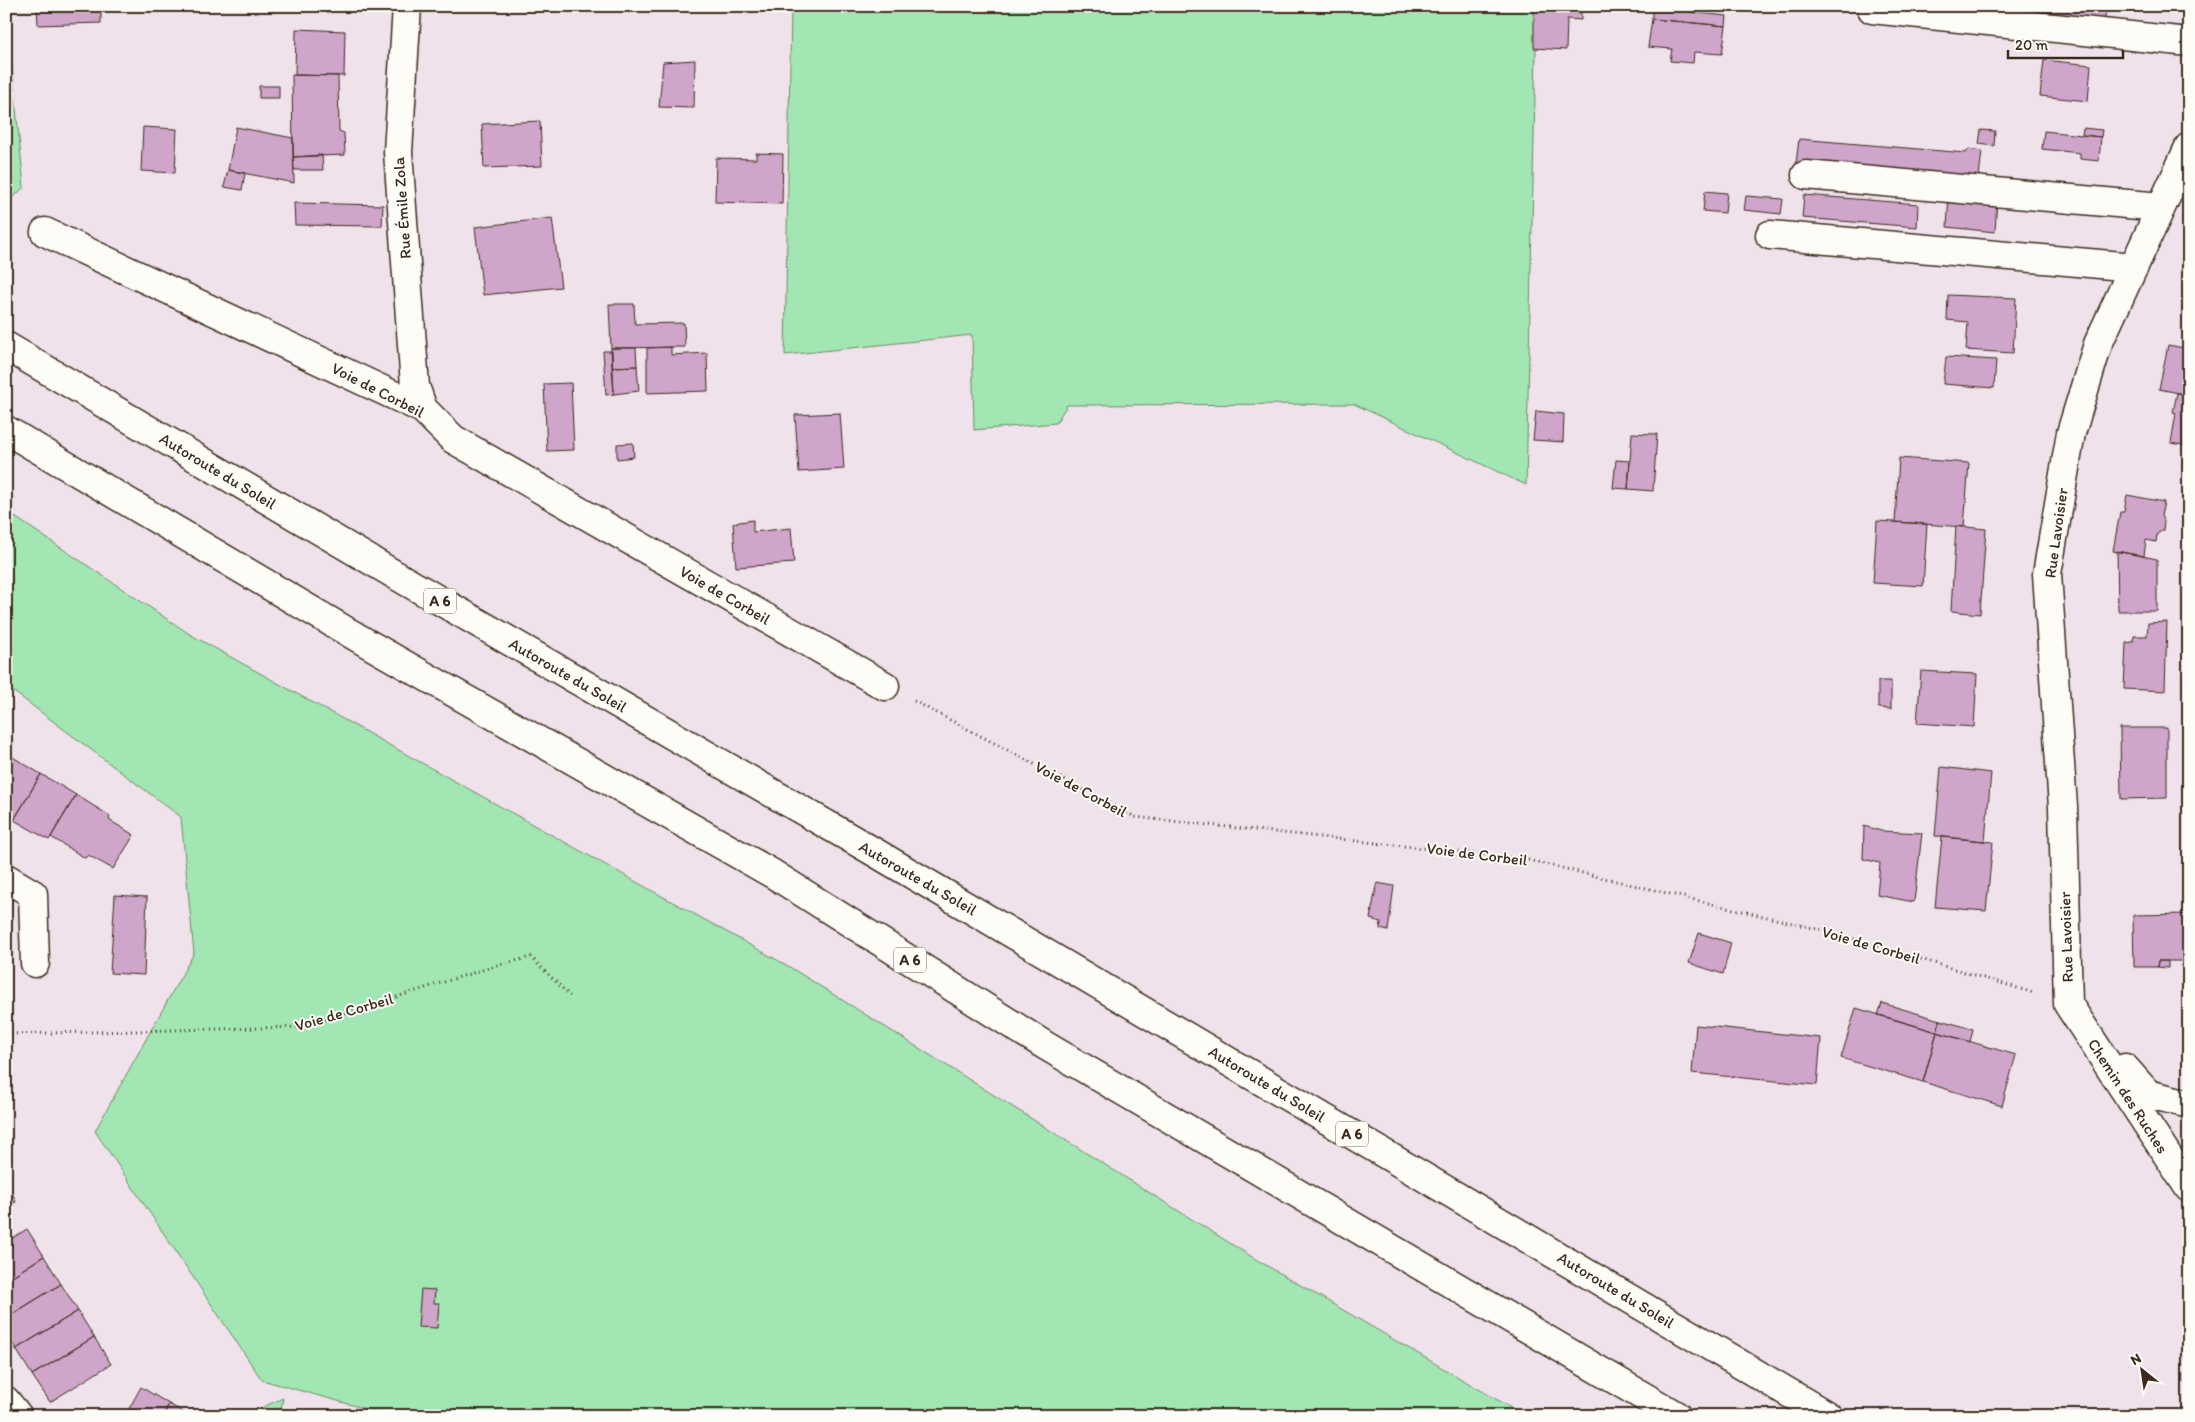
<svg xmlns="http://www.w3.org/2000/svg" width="2195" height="1422" font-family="Itim,sans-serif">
  <rect width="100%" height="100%" fill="#efe2ea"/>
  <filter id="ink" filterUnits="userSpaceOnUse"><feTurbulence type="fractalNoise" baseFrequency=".02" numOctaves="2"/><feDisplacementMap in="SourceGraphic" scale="10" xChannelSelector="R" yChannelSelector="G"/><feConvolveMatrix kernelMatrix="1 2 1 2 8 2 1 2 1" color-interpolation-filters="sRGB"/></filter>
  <g filter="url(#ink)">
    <path fill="#a2e7b3" stroke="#6e8868" d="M 791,6 L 1537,6 L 1526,485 L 1354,404 L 1067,405 L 1056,423 L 974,430 L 972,335 L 785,355 Z
      M 6,9 L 24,187 L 6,205 Z
      M 6,511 L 191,635 L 788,966 L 1252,1257 L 1525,1416 L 392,1416 L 262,1380 L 95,1131 L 194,953 L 181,817 L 6,686 Z
      M 283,1398 L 280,1416 L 261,1416 L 263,1407 Z"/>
    <path fill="#cfa5ca" stroke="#3b2a1e" d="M 37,6 L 101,6 L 101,23 L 38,25 Z
      M 1534,6 L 1581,6 L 1581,12 L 1534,7 Z
      M 2031,6 L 2107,6 L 2104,23 L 2030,13 Z
      M 1534,7 L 1581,12 L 1581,20 L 1567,19 L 1566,50 L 1534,48 Z
      M 1652,8 L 1727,16 L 1726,26 L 1652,19 Z
      M 1652,19 L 1726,26 L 1722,54 L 1694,52 L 1693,63 L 1670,61 L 1672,49 L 1648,47 Z
      M 296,29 L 345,31 L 344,76 L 295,75 Z
      M 695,60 L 694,108 L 659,107 L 663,62 Z
      M 2044,60 L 2091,65 L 2088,101 L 2040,96 Z
      M 292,75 L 338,76 L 339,131 L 344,133 L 345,155 L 293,157 Z
      M 259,86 L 279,86 L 279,98 L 259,98 Z
      M 540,121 L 542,166 L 484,168 L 482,124 Z
      M 143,127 L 177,129 L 175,173 L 141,171 Z
      M 236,127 L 293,138 L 294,183 L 228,170 Z
      M 2083,128 L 2102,130 L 2101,137 L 2082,135 Z
      M 1981,130 L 1995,131 L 1994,146 L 1979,144 Z
      M 2044,131 L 2101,137 L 2099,161 L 2080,159 L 2080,153 L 2042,149 Z
      M 1799,139 L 1966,153 L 1969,149 L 1982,151 L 1979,177 L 1898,173 L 1796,163 Z
      M 756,153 L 783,154 L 782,204 L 715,202 L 716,158 L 756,159 Z
      M 322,155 L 323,170 L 294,170 L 293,157 Z
      M 228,170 L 245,173 L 242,190 L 224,187 Z
      M 1705,191 L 1727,193 L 1725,213 L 1703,211 Z
      M 1804,195 L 1918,204 L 1917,227 L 1802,218 Z
      M 1949,195 L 1997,199 L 1995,232 L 1947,227 Z
      M 1746,196 L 1783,199 L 1781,214 L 1744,210 Z
      M 294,203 L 383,205 L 382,226 L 295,225 Z
      M 552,218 L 561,287 L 483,295 L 475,227 Z
      M 1948,295 L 2016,298 L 2013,353 L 1966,350 L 1968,322 L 1947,320 Z
      M 609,304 L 634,304 L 635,324 L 684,323 L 685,347 L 611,348 Z
      M 2168,345 L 2189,349 L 2189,395 L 2159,389 Z
      M 671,347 L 671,355 L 707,353 L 708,391 L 647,393 L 647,348 Z
      M 611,348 L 636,348 L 637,366 L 612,367 Z
      M 603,351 L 612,351 L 614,394 L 606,395 Z
      M 1946,357 L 1996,360 L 1994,388 L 1943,384 Z
      M 637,366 L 639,391 L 614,394 L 612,367 Z
      M 571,383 L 574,450 L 547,451 L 544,384 Z
      M 2177,393 L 2189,395 L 2189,446 L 2171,443 L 2176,413 L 2173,412 Z
      M 1536,411 L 1564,414 L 1563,442 L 1533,440 Z
      M 840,413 L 844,469 L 799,472 L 795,415 Z
      M 1632,433 L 1657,434 L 1653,491 L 1628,489 Z
      M 633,443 L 634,457 L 617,459 L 617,444 Z
      M 1899,458 L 1969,463 L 1964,527 L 1895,522 Z
      M 1616,460 L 1630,461 L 1628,489 L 1613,488 Z
      M 2127,495 L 2164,502 L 2161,516 L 2164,522 L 2163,530 L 2157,534 L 2156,542 L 2146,540 L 2144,556 L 2113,551 L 2120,512 L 2124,512 Z
      M 753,520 L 753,532 L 791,528 L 794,563 L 736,567 L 733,523 Z
      M 1877,521 L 1927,524 L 1923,586 L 1873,583 Z
      M 1956,526 L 1986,529 L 1980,614 L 1951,611 Z
      M 2117,551 L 2157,559 L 2157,611 L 2118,611 Z
      M 2167,622 L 2165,691 L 2124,689 L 2126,643 L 2133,642 L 2134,636 L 2147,636 L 2148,623 Z
      M 1921,671 L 1977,674 L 1974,727 L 1917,723 Z
      M 1878,681 L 1891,681 L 1891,709 L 1878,708 Z
      M 2120,728 L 2167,728 L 2167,798 L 2121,799 Z
      M 6,753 L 41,774 L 14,820 L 6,815 Z
      M 1941,767 L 1991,773 L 1985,841 L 1935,836 Z
      M 41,774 L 76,795 L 49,840 L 14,820 Z
      M 76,795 L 110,816 L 109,820 L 134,835 L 113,869 L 88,855 L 85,858 L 51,837 Z
      M 1864,826 L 1881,831 L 1922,833 L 1914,902 L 1877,895 L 1880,863 L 1863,859 Z
      M 1942,837 L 1993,842 L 1986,911 L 1935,907 Z
      M 1377,883 L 1394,886 L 1388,931 L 1380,929 L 1381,922 L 1370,919 Z
      M 115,895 L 147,897 L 144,975 L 110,973 Z
      M 2189,914 L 2189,961 L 2158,961 L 2157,967 L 2134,967 L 2133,915 Z
      M 1699,933 L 1731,943 L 1723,974 L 1689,963 Z
      M 2158,961 L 2168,961 L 2168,968 L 2157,967 Z
      M 1882,1003 L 1940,1020 L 1937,1032 L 1878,1015 Z
      M 1856,1008 L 1937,1032 L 1923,1082 L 1841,1058 Z
      M 1940,1020 L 1973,1029 L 1970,1042 L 1937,1032 Z
      M 1696,1025 L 1821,1038 L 1817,1085 L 1692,1073 Z
      M 1937,1032 L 2016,1055 L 2002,1106 L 1923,1082 Z
      M 6,1176 L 16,1202 L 6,1205 Z
      M 27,1229 L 44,1256 L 6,1280 L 6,1242 Z
      M 44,1256 L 61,1284 L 6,1318 L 6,1280 Z
      M 61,1284 L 78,1311 L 16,1349 L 6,1333 L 6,1318 Z
      M 421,1289 L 435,1290 L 434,1303 L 439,1303 L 437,1328 L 418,1327 Z
      M 78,1311 L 94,1337 L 32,1375 L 16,1349 Z
      M 94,1337 L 111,1364 L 50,1402 L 32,1375 Z
      M 141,1387 L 169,1404 L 163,1416 L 125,1416 Z
      M 169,1404 L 190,1416 L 163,1416 Z"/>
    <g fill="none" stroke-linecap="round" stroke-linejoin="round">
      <g stroke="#3b2a1e" stroke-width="31">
        <path id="minor" d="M 407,6 L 398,152 L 415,386 L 423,409
          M 1872,9 L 2189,42
          M 1806,175 L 2161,207
          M 45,232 L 423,409 L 453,439 L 885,686
          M 1770,235 L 2134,267
          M 6,878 L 33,894 L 35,963
          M 2068,1004 L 2063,807 L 2047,574 L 2071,433 L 2098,344 L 2189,147
          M 2068,1004 L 2189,1188
          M 2125,1068 L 2148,1094 L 2189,1104
          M 6,1401 L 18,1416"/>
      </g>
      <g stroke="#3b2a1e" stroke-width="31">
        <path id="highway" d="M 6,346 L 404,580 L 876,853 L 1828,1416
          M 6,430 L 365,642 L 773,874 L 1046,1046 L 1677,1416"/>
      </g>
      <path stroke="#3b2a1e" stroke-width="3" stroke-dasharray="1 4" stroke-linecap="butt" d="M 914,701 L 1135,817 L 1524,859 L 1834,933 L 2034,993
        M 6,1034 L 301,1027 L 498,965 L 531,957 L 570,996"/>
      <use href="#minor" stroke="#fdfcf7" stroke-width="28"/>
      <use href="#highway" stroke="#fdfcf7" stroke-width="28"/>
    </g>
  </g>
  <g text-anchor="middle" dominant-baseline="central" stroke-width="4" stroke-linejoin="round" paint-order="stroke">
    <g fill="#fdfcf7" stroke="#75695f" stroke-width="1">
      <rect x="424" y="588.5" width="32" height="25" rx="4"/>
      <rect x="894" y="947.5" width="32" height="25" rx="4"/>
      <rect x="1336" y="1121.5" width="32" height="25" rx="4"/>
    </g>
    <g font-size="15" font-weight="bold" fill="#3b2a1e">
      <text x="440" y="601">A 6</text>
      <text x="910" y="960">A 6</text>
      <text x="1352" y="1134">A 6</text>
    </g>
    <g font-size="16" fill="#3b2a1e" stroke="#fdfcf7">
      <text transform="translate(402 208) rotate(-94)">Rue Émile Zola</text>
      <text transform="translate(378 390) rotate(27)">Voie de Corbeil</text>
      <text transform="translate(218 471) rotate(31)">Autoroute du Soleil</text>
      <text transform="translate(2056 533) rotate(-82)">Rue Lavoisier</text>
      <text transform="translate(725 595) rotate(30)">Voie de Corbeil</text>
      <text transform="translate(568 675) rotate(30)">Autoroute du Soleil</text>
      <text transform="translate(1081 789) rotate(28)">Voie de Corbeil</text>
      <text transform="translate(1477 854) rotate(7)">Voie de Corbeil</text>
      <text transform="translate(918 878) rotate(30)">Autoroute du Soleil</text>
      <text transform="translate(2066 937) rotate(-92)">Rue Lavoisier</text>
      <text transform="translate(1871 945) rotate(16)">Voie de Corbeil</text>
      <text transform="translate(344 1012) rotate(-16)">Voie de Corbeil</text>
      <text transform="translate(1267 1084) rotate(31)">Autoroute du Soleil</text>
      <text transform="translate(2128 1096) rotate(57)">Chemin des Ruches</text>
      <text transform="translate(1616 1290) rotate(31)">Autoroute du Soleil</text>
    </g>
  </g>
  <rect width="2195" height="1422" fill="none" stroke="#fdfcf7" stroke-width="25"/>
  <rect x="12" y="12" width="2170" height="1397" fill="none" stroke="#3b2a1e" stroke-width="2" filter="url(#ink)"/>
  <g transform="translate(2142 1370) rotate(330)" stroke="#fdfcf7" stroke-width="4" paint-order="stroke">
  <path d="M0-4L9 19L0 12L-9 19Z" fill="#3b2a1e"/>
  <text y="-8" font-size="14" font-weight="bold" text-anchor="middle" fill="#3b2a1e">N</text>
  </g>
  <path d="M2008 50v8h115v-8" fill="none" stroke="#3b2a1e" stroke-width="2.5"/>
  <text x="2015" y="50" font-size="15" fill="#3b2a1e" stroke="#fdfcf7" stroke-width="4" paint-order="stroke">20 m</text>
</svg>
